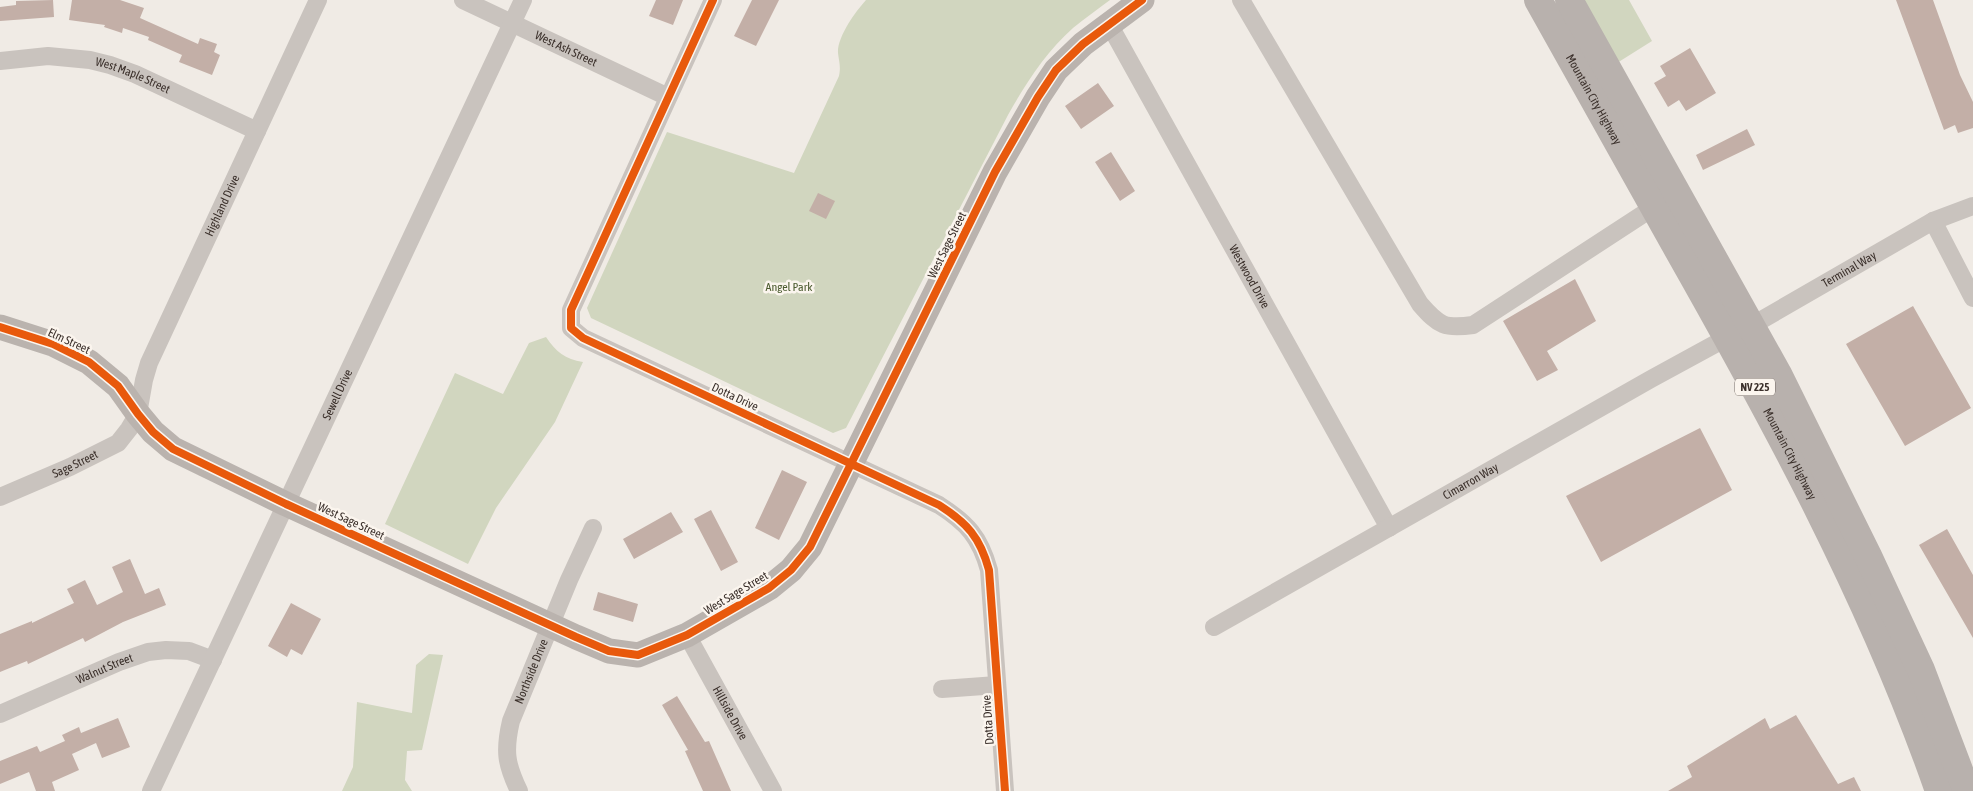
<svg xmlns="http://www.w3.org/2000/svg" width="1973" height="791" font-family="'Asap Condensed',sans-serif">
  <rect width="100%" height="100%" fill="#f0ebe5"/>
  <path fill="#d1d6bf" d="M 866,0 L 1110,0 C 1098,9 1085,18 1073,28 C 1046,52 1026,83 1008,115 L 846,428 L 833,433 L 591,318 L 587,308 L 667,132 L 794,173 L 839,76 C 841,66 839,62 838,53 C 837,37 856,11 866,0 Z
    M 1583,0 L 1629,0 L 1652,41 L 1617,63 Z
    M 546,337 C 556,352 565,359 583,362 L 555,422 L 496,508 L 468,564 L 385,524 L 455,373 L 503,394 L 529,343 Z
    M 429,654 L 443,655 L 422,750 L 407,751 L 405,780 L 412,791 L 342,791 L 353,767 L 357,702 L 412,713 L 416,665 Z"/>
  <path fill="#c3afa7" d="M 53,0 L 54,17 L 0,21 L 0,7 L 16,5 L 16,1 Z
    M 72,0 L 120,0 L 144,8 L 140,18 L 198,44 L 200,38 L 217,44 L 214,52 L 220,55 L 212,75 L 179,62 L 182,55 L 148,40 L 149,37 L 123,28 L 122,33 L 104,27 L 105,25 L 69,20 Z
    M 656,0 L 683,0 L 673,25 L 649,16 Z
    M 752,0 L 779,0 L 756,46 L 734,36 Z
    M 1896,0 L 1933,0 L 1960,75 L 1973,102 L 1973,128 L 1958,133 L 1955,125 L 1944,130 Z
    M 1690,48 L 1716,93 L 1686,111 L 1679,100 L 1668,107 L 1654,83 L 1666,76 L 1660,66 Z
    M 1098,83 L 1114,106 L 1081,129 L 1065,106 Z
    M 1747,129 L 1755,145 L 1703,170 L 1696,155 Z
    M 1111,152 L 1135,191 L 1120,201 L 1095,162 Z
    M 818,193 L 835,201 L 826,219 L 809,211 Z
    M 1575,279 L 1596,321 L 1547,351 L 1558,370 L 1537,381 L 1503,321 Z
    M 1913,306 L 1971,408 L 1905,446 L 1846,344 Z
    M 1700,428 L 1732,490 L 1601,562 L 1566,496 Z
    M 782,470 L 807,482 L 779,540 L 755,528 Z
    M 711,510 L 738,562 L 721,571 L 694,519 Z
    M 671,512 L 683,532 L 634,559 L 623,539 Z
    M 1947,529 L 1973,575 L 1973,638 L 1919,545 Z
    M 130,559 L 145,594 L 159,588 L 166,605 L 123,622 L 85,642 L 83,638 L 28,664 L 27,661 L 0,672 L 0,634 L 32,621 L 32,623 L 74,603 L 67,589 L 85,580 L 97,605 L 123,592 L 112,567 Z
    M 598,592 L 638,604 L 633,622 L 593,610 Z
    M 291,603 L 321,619 L 302,655 L 291,649 L 287,657 L 268,646 Z
    M 677,696 L 705,742 L 709,741 L 731,791 L 703,791 L 685,751 L 688,750 L 662,705 Z
    M 1796,715 L 1838,784 L 1854,777 L 1861,791 L 1668,791 L 1692,777 L 1687,766 L 1765,718 L 1770,729 Z
    M 118,718 L 130,747 L 102,758 L 96,743 L 72,754 L 79,770 L 52,782 L 55,791 L 36,791 L 29,772 L 0,784 L 0,761 L 37,746 L 40,752 L 65,741 L 62,735 L 79,727 L 81,733 Z"/>
  <g fill="none" stroke-linecap="round" stroke-linejoin="round">
    <g stroke="#c9c3be" stroke-width="18">
      <path id="s1" d="M 463,0 L 668,97"/>
      <path d="M 713,0 L 571,310 L 571,328 L 583,338 L 939,505 C 967,523 980,537 989,570 L 1005,791"/>
      <path d="M 1241,0 L 1420,304 C 1439,326 1445,329 1473,325 L 1654,207"/>
      <path id="s2" d="M 1109,24 L 1389,528"/>
      <path id="s3" d="M 0,61 L 48,56 L 90,60 L 110,65 L 135,74 L 257,131"/>
      <path d="M 1933,221 L 1973,298"/>
      <path id="s4" d="M 0,497 L 70,467 L 118,443 L 129,429 L 138,414 L 144,380 L 149,363 L 318,0"/>
      <path id="s5" d="M 1214,627 L 1651,379 L 1728,337 L 1751,326 L 1933,221 L 1973,206"/>
      <path id="s6" d="M 687,635 L 773,791"/>
      <path d="M 942,689 L 997,685"/>
      <path id="s7" d="M 0,714 L 119,662 L 148,652 L 166,650 L 189,651 L 213,660"/>
      <path id="s8" d="M 151,791 L 523,0"/>
      <path id="s9" d="M 519,791 C 506,764 504,751 511,721 L 569,580 L 593,528"/>
    </g>
    <path stroke="#bab3ae" stroke-width="25" d="M 0,327 L 53,344 L 89,362 L 118,386 L 138,414 L 153,432 L 173,449 L 286,504 L 576,637 L 609,651 L 638,655 L 687,635 L 769,588 L 791,570 L 810,547 L 995,172 L 1038,97 L 1056,70 L 1083,44 L 1142,0"/>
    <g stroke="#b8b1ad" stroke-width="28">
      <path id="s10" d="M 1538,0 C 1583,80 1628,161 1673,241 C 1774,419 1872,598 1939,791"/>
      <path d="M 1569,0 L 1778,374 L 1868,556 L 1921,670 L 1967,791"/>
    </g>
    <g stroke="#fbf5ee" stroke-width="11">
      <path id="cycleway" d="M 713,0 L 571,310 L 571,328 L 583,338 L 939,505 C 967,523 980,537 989,570 L 1005,791
        M 0,327 L 53,344 L 89,362 L 118,386 L 138,414 L 153,432 L 173,449 L 286,504 L 576,637 L 609,651 L 638,655 L 687,635 L 769,588 L 791,570 L 810,547 L 995,172 L 1038,97 L 1056,70 L 1083,44 L 1142,0"/>
    </g>
    <use href="#cycleway" stroke="#e8590c" stroke-width="8"/>
  </g>
  <g text-anchor="middle" dominant-baseline="central" stroke-width="5" stroke-linejoin="round" paint-order="stroke">
    <rect fill="#fbf5ee" stroke="#756b66" stroke-width="1" x="1735" y="378.5" width="40" height="17" rx="4"/>
    <g font-size="11" font-weight="bold" fill="#3b302b">
      <text x="1755" y="387">NV 225</text>
    </g>
    <g font-size="12" fill="#3b302b" stroke="#fbf5ee">
      <text stroke="none"><textPath href="#s1" startOffset="114">West Ash Street</textPath></text>
      <text stroke="none"><textPath href="#s3" startOffset="136">West Maple Street</textPath></text>
      <text stroke="none"><textPath href="#s10" startOffset="114">Mountain City Highway</textPath></text>
      <text stroke="none"><textPath href="#s4" startOffset="391">Highland Drive</textPath></text>
      <text transform="translate(947 245) rotate(-64)">West Sage Street</text>
      <text stroke="none"><textPath href="#s5" startOffset="729">Terminal Way</textPath></text>
      <text stroke="none"><textPath href="#s2" startOffset="289">Westwood Drive</textPath></text>
      <text transform="translate(69 341) rotate(25)">Elm Street</text>
      <text stroke="none"><textPath href="#s8" startOffset="438">Sewell Drive</textPath></text>
      <text transform="translate(735 397) rotate(25)">Dotta Drive</text>
      <text stroke="none"><textPath href="#s10" startOffset="519">Mountain City Highway</textPath></text>
      <text stroke="none"><textPath href="#s4" startOffset="82">Sage Street</textPath></text>
      <text stroke="none"><textPath href="#s5" startOffset="295">Cimarron Way</textPath></text>
      <text transform="translate(351 521) rotate(25)">West Sage Street</text>
      <text transform="translate(736 593) rotate(-31)">West Sage Street</text>
      <text stroke="none"><textPath href="#s7" startOffset="114">Walnut Street</textPath></text>
      <text stroke="none"><textPath href="#s9" startOffset="126">Northside Drive</textPath></text>
      <text stroke="none"><textPath href="#s6" startOffset="89">Hillside Drive</textPath></text>
      <text transform="translate(988 720) rotate(-94)">Dotta Drive</text>
    </g>
    <g font-size="12" fill="#4a5a2e" stroke="#fbf5ee">
      <text x="789" y="287">Angel Park</text>
    </g>
  </g>
</svg>
